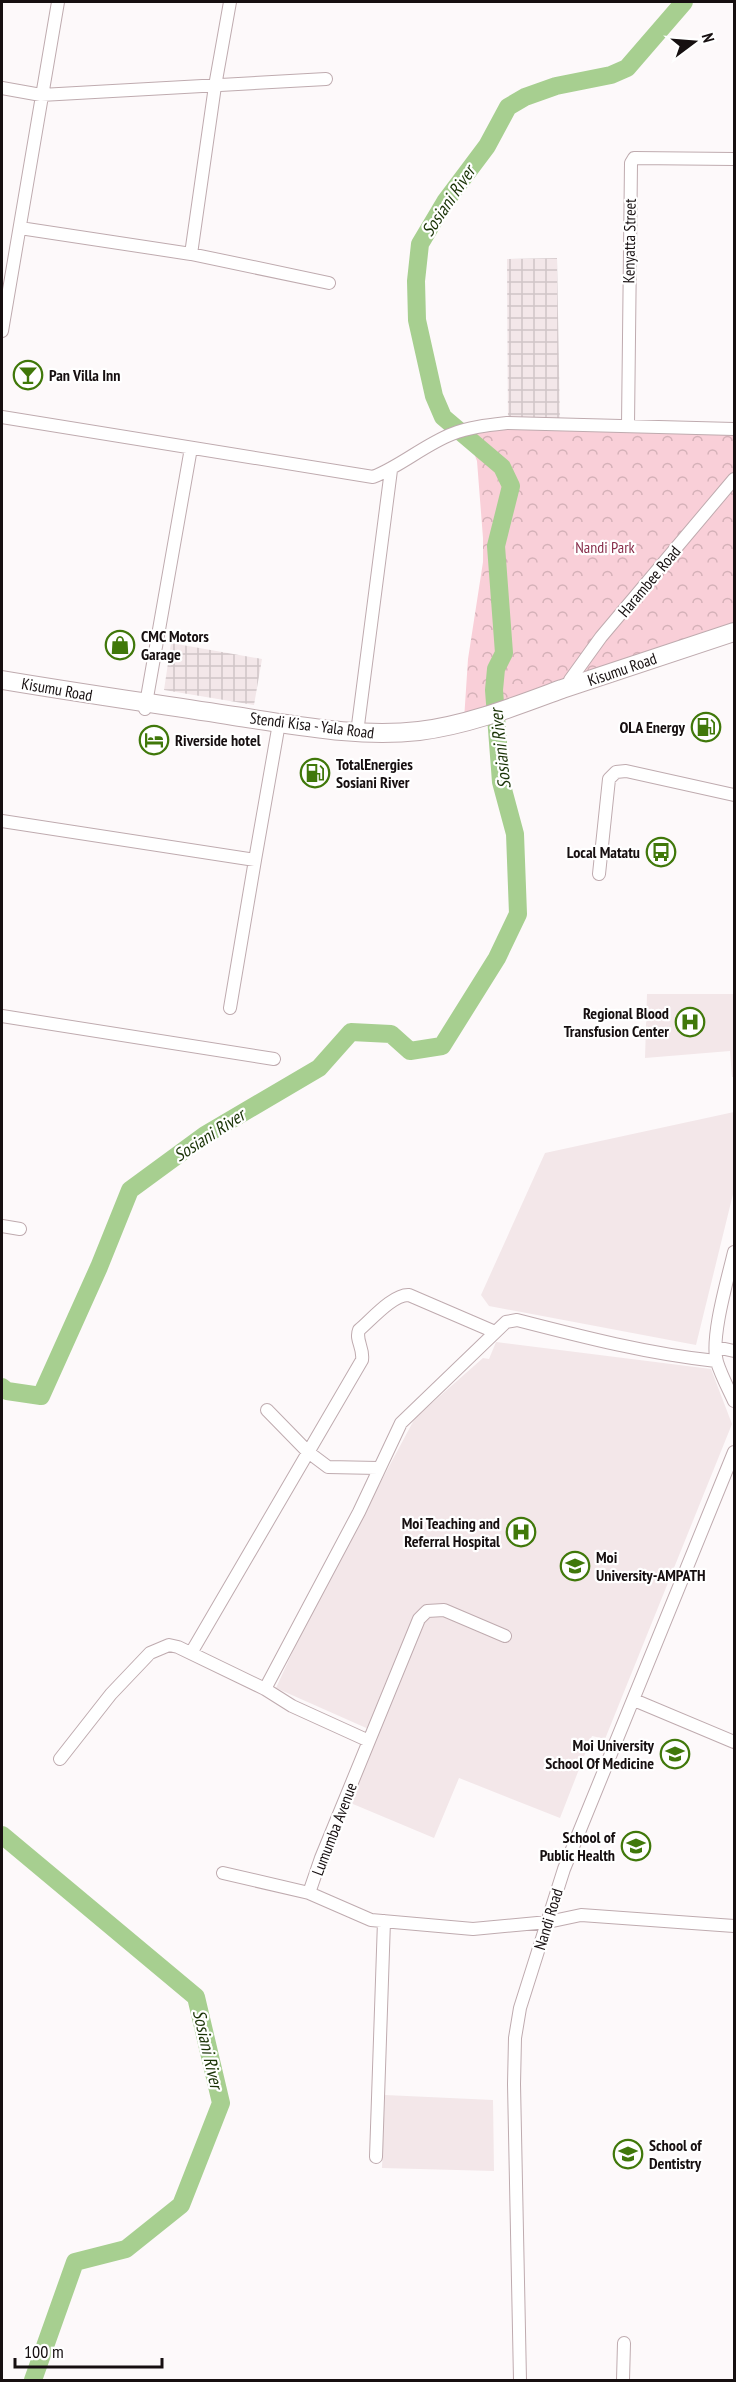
<svg xmlns="http://www.w3.org/2000/svg" width="736" height="2382" font-family="'PT Sans Narrow',sans-serif">
  <defs>
    <pattern id="industrial-grid" width="8" height="8" patternUnits="userSpaceOnUse" patternTransform="scale(1.5)"><rect width="8" height="8" fill="#f3e7e9"/><path d="M0 4h8M4 0v8" fill="none" stroke="#d0c5c7"/></pattern>
    <pattern id="park-crowns" width="20" height="18" patternUnits="userSpaceOnUse" patternTransform="scale(1.5)"><rect width="20" height="18" fill="#f9cfd8"/><path d="M2 6a3 3 0 1 1 6 0M12 15a3 3 0 1 1 6 0" fill="none" stroke="#d5b1b8"/></pattern>
  </defs>
  <rect width="100%" height="100%" fill="#fdf9fa"/>
  <path fill="#f3e7e9" d="M 647,994 L 734,994 L 734,1077 L 732,1077 L 730,1051 L 645,1058 Z
    M 734,1112 L 734,1190 L 696,1345 L 489,1306 L 481,1295 L 545,1153 Z
    M 496,1342 L 711,1369 L 732,1424 L 605,1739 L 592,1736 L 560,1818 L 459,1778 L 434,1838 L 341,1799 L 373,1731 L 276,1688 L 310,1614 L 415,1418 L 483,1358 L 489,1359 Z
    M 385,2095 L 493,2100 L 494,2171 L 382,2168 Z"/>
  <path fill="url(#industrial-grid)" d="M 557,258 L 560,425 L 508,425 L 507,259 Z
    M 171,643 L 262,659 L 254,705 L 164,690 Z"/>
  <path fill="url(#park-crowns)" d="M 483,428 L 734,430 L 734,631 L 464,720 L 468,659 L 483,562 L 483,538 L 477,461 L 472,448 L 452,436 Z"/>
  <g fill="none" stroke-linecap="round" stroke-linejoin="round">
    <path stroke="#a7cf90" stroke-width="18" d="M 2,1387 L 7,1391 L 41,1396 L 99,1267 L 130,1190 L 205,1135 L 319,1068 L 351,1032 L 391,1034 L 410,1051 L 442,1046 L 497,958 L 518,914 L 515,834 L 501,782 L 494,690 L 496,669 L 504,653 L 496,546 L 511,486 L 502,467 L 443,417 L 434,396 L 417,320 L 416,281 L 420,244 L 445,202 L 487,146 L 508,107 L 525,97 L 556,86 L 611,75 L 627,68 L 684,2
      M 2,1835 L 196,1997 L 221,2103 L 181,2205 L 126,2249 L 75,2262 L 33,2380"/>
    <g stroke="#bfabaf" stroke-width="14">
      <path id="minor" d="M 2,88 L 41,95 L 326,79
        M 20,228 L 191,254 L 215,86 L 230,2
        M 191,254 L 329,283
        M 2,331 L 58,2
        M 2,417 L 373,477 C 401,466 424,445 452,434 C 469,427 489,425 507,423 L 734,429
        M 628,425 L 631,163 L 634,158 L 734,159
        M 570,687 L 570,680 L 601,637 L 734,479
        M 145,709 L 191,448
        M 357,733 L 391,470
        M 2,821 L 255,860 L 278,729
        M 599,874 L 609,779 L 616,772 L 626,771 L 734,795
        M 230,1008 L 255,860
        M 2,1016 L 274,1059
        M 2,1226 L 20,1229
        M 734,1252 C 728,1278 710,1338 717,1362 C 721,1375 728,1388 734,1401
        M 716,1347 L 734,1351
        M 267,1410 L 308,1452 L 328,1467 L 378,1468
        M 505,1636 L 444,1610 L 427,1611 L 419,1619 L 321,1858 L 309,1893 L 371,1920 L 473,1929 L 548,1922 L 581,1915 L 734,1926
        M 191,1653 L 362,1360 C 364,1348 355,1340 359,1330 C 371,1320 393,1294 409,1295 L 495,1332
        M 634,1700 L 734,1742
        M 369,1741 L 292,1706 L 265,1689 L 359,1512 L 401,1423 L 506,1322 L 517,1320 C 583,1337 649,1354 716,1361
        M 60,1759 L 111,1694 L 150,1653 L 169,1645 L 178,1647 L 265,1689
        M 223,1873 L 309,1893
        M 376,2157 L 384,1921
        M 520,2380 L 514,2084 L 515,2038 L 520,2008 L 564,1869 L 734,1452
        M 623,2380 L 624,2343"/>
    </g>
    <g stroke="#bfabaf" stroke-width="20">
      <path id="highway" d="M 2,680 C 79,693 157,704 234,716 C 296,725 357,738 419,731 C 468,725 516,706 562,689 C 620,670 677,651 734,632"/>
    </g>
    <use href="#minor" stroke="#fff" stroke-width="12"/>
    <use href="#highway" stroke="#fff" stroke-width="18"/>
  </g>
  <defs>
    <g id="bar-ring" transform="scale(1.5)"><circle r="9.5" fill="#fff" stroke="#40780a" stroke-width="1.5"/><path d="M-6-5H6L.8 .8V4.5H3.5V6h-7V4.5H-.8V.8Z" fill="#40780a"/></g>
    <g id="shop-ring" transform="scale(1.5)"><circle r="9.5" fill="#fff" stroke="#40780a" stroke-width="1.5"/><path d="M-5-2.5h2.3a2.7 3.5 0 0 1 5.4 0H5L5.5 6h-11ZM-1.5-2.5h3a1.5 2.3 0 0 0-3 0Z" fill="#40780a"/></g>
    <g id="fuel-ring" transform="scale(1.5)"><circle r="9.5" fill="#fff" stroke="#40780a" stroke-width="1.5"/><path d="M-5.5-6h7V0h2V4h1.3V-2.5L3-4.5l.8-.8L6-3V5H2.5V1h-1V6h-7ZM-4.2-4.7v3.2H.2V-4.7Z" fill="#40780a"/></g>
    <g id="hotel-ring" transform="scale(1.5)"><circle r="9.5" fill="#fff" stroke="#40780a" stroke-width="1.5"/><path d="M-6-4.5h1.5V1H6V5H4.5V3h-9V5H-6ZM-4 0a1.8 1.8 0 1 1 3.6 0ZM.5 0V-2.5h3Q6-2.5 6 0Z" fill="#40780a"/></g>
    <g id="bus-ring" transform="scale(1.5)"><circle r="9.5" fill="#fff" stroke="#40780a" stroke-width="1.5"/><path d="M-5-6H5V4H4V6H2V4H-2V6H-4V4H-5ZM-3.5-4V0h7V-4ZM-3.5 1.2v1.5H-2V1.2ZM2 1.2v1.5H3.5V1.2Z" fill="#40780a"/></g>
    <g id="hospital-ring" transform="scale(1.5)"><circle r="9.5" fill="#fff" stroke="#40780a" stroke-width="1.5"/><path d="M-5-5h3v3.5h4V-5h3V5h-3V1.5h-4V5h-3Z" fill="#40780a"/></g>
    <g id="university-ring" transform="scale(1.5)"><circle r="9.5" fill="#fff" stroke="#40780a" stroke-width="1.5"/><path d="M0-5L7-2L0 1L-7-2ZM-4 1L0 2.5L4 1V4Q0 6-4 4Z" fill="#40780a"/></g>
  </defs>
  <g fill-rule="evenodd">
    <use href="#bar-ring" x="28" y="375"/>
    <use href="#shop-ring" x="120" y="645"/>
    <use href="#fuel-ring" x="706" y="727"/>
    <use href="#hotel-ring" x="154" y="740"/>
    <use href="#fuel-ring" x="315" y="773"/>
    <use href="#bus-ring" x="661" y="852"/>
    <use href="#hospital-ring" x="690" y="1022"/>
    <use href="#hospital-ring" x="521" y="1532"/>
    <use href="#university-ring" x="575" y="1566"/>
    <use href="#university-ring" x="675" y="1754"/>
    <use href="#university-ring" x="636" y="1846"/>
    <use href="#university-ring" x="628" y="2154"/>
  </g>
  <g text-anchor="middle" dominant-baseline="central" stroke-width="4.5" stroke-linejoin="round" paint-order="stroke">
    <g font-size="16" fill="#160f10" stroke="#fff">
      <text transform="translate(629 241) rotate(-89)">Kenyatta Street</text>
      <text transform="translate(649 581) rotate(-50)">Harambee Road</text>
      <text transform="translate(622 669) rotate(-19)">Kisumu Road</text>
      <text transform="translate(57 689) rotate(10)">Kisumu Road</text>
      <text transform="translate(312 725) rotate(7)">Stendi Kisa - Yala Road</text>
      <text transform="translate(334 1829) rotate(-69)">Lumumba Avenue</text>
      <text transform="translate(548 1919) rotate(-73)">Nandi Road</text>
    </g>
    <g font-size="16" font-weight="bold" fill="#160f10" stroke="#fff" text-anchor="start">
      <text x="49" y="375">Pan Villa Inn</text>
      <text x="141" y="636">CMC Motors<tspan x="141" dy="18">Garage</tspan></text>
      <text x="685" y="727" text-anchor="end">OLA Energy</text>
      <text x="175" y="740">Riverside hotel</text>
      <text x="336" y="764">TotalEnergies<tspan x="336" dy="18">Sosiani River</tspan></text>
      <text x="640" y="852" text-anchor="end">Local Matatu</text>
      <text x="669" y="1013" text-anchor="end">Regional Blood<tspan x="669" dy="18">Transfusion Center</tspan></text>
      <text x="500" y="1523" text-anchor="end">Moi Teaching and<tspan x="500" dy="18">Referral Hospital</tspan></text>
      <text x="596" y="1557">Moi<tspan x="596" dy="18">University-AMPATH</tspan></text>
      <text x="654" y="1745" text-anchor="end">Moi University<tspan x="654" dy="18">School Of Medicine</tspan></text>
      <text x="615" y="1837" text-anchor="end">School of<tspan x="615" dy="18">Public Health</tspan></text>
      <text x="649" y="2145">School of<tspan x="649" dy="18">Dentistry</tspan></text>
    </g>
    <g font-size="16" fill="#882e4b" stroke="#fff">
      <text x="605" y="547">Nandi Park</text>
    </g>
    <g font-size="18" font-style="italic" fill="#1a3306" stroke="#fff">
      <text transform="translate(448 201) rotate(-56)">Sosiani River</text>
      <text transform="translate(500 749) rotate(-96)">Sosiani River</text>
      <text transform="translate(209 1135) rotate(-33)">Sosiani River</text>
      <text transform="translate(208 2049) rotate(77)">Sosiani River</text>
    </g>
  </g>
  <rect width="736" height="2382" fill="none" stroke="#160f10" stroke-width="6"/>
  <g transform="translate(694 42) rotate(74)" stroke="#ffffff" stroke-width="4.5" paint-order="stroke">
  <path d="M0-4.5L10 22L0 15L-10 22Z" fill="#160f10"/>
  <text y="-9" font-size="16" font-weight="bold" text-anchor="middle" fill="#160f10">N</text>
  </g>
  <path d="M15 2358v9h147v-9" fill="none" stroke="#160f10" stroke-width="3"/>
  <text x="24" y="2358" font-size="18" fill="#160f10" stroke="#ffffff" stroke-width="4.5" paint-order="stroke">100 m</text>
</svg>
